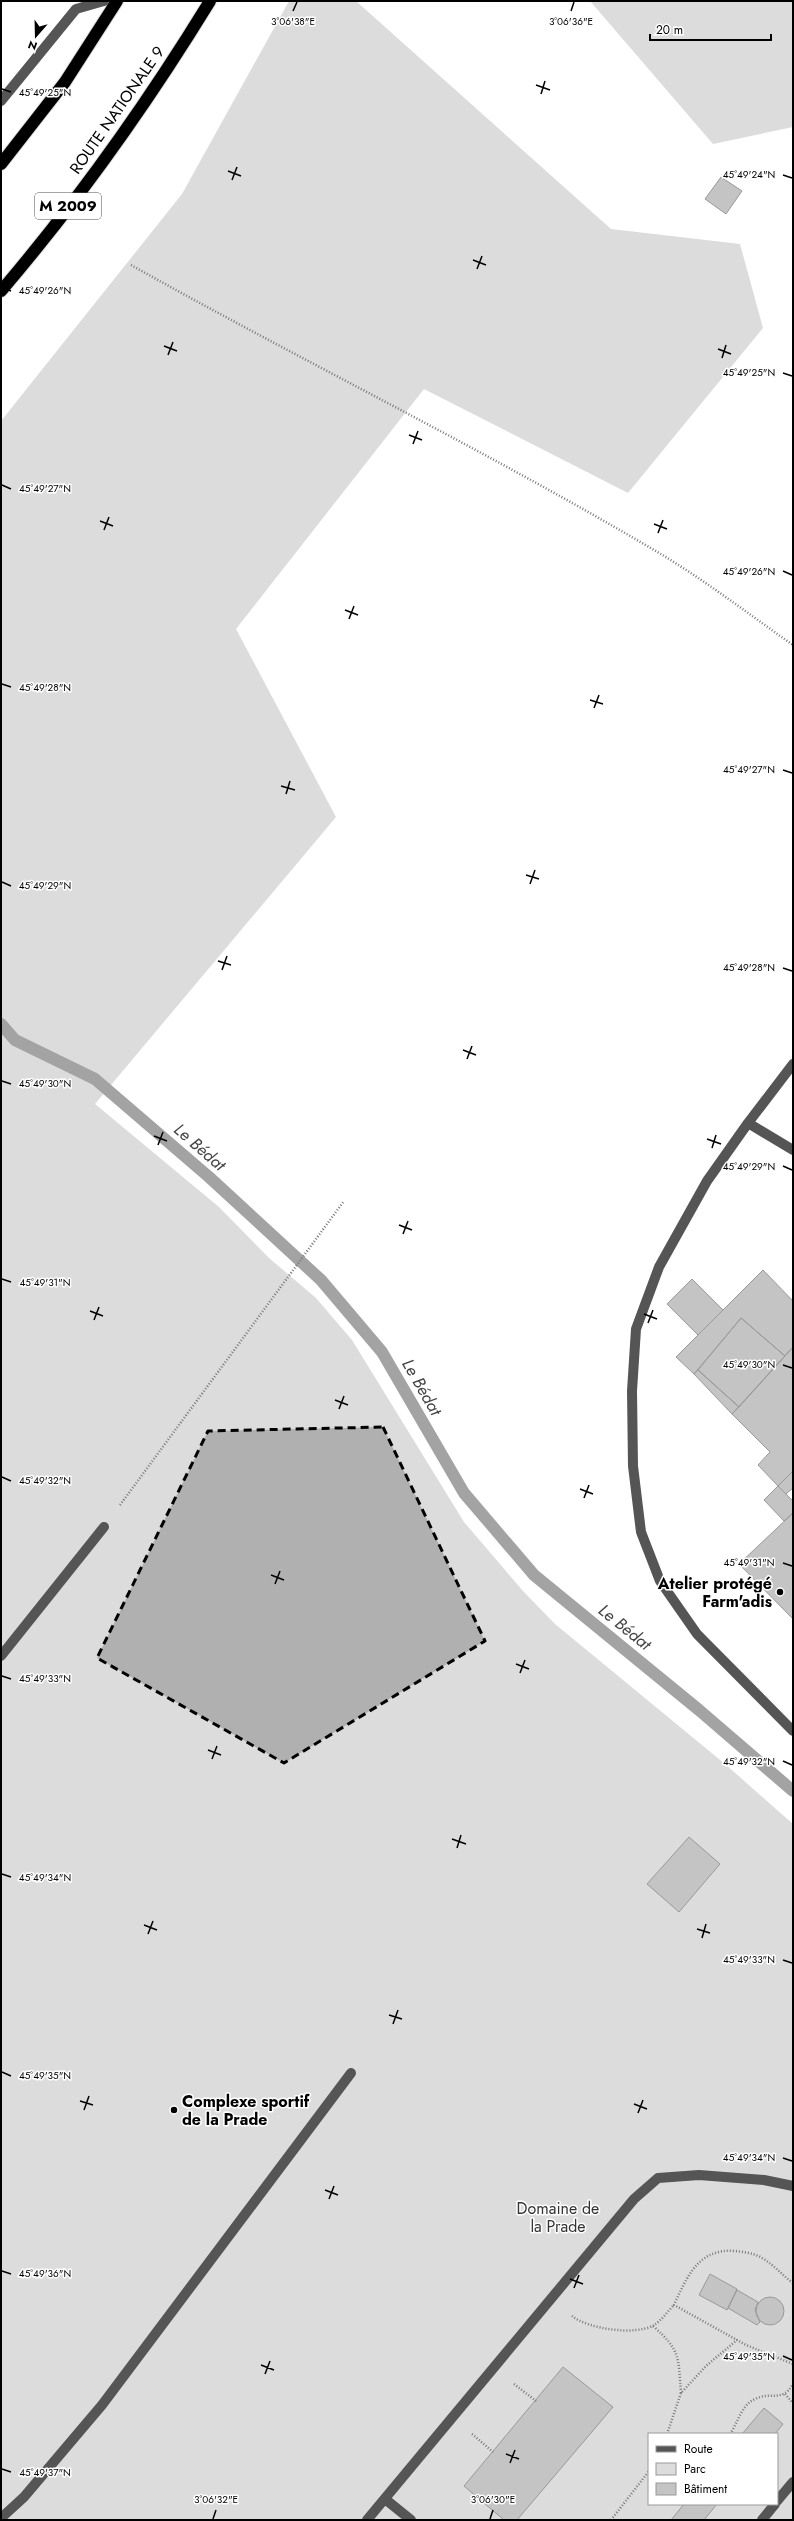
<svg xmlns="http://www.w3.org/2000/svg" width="794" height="2521" font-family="Jost,sans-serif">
  <rect width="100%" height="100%" fill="#fff"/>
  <path fill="#dcdcdc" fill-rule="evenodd" d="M 289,1 L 356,1 L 611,229 L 740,244 L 763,328 L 628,493 L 424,389 L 236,629 L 336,817 L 95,1104 L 219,1207 L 269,1258 L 316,1298 L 352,1340 L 464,1522 L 523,1591 L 555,1624 L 725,1764 L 793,1824 L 793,2520 L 1,2520 L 1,421 L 182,194 ZM 649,2434 L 777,2434 L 777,2504 L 649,2504 Z
    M 590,1 L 793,1 L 793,127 L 713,144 Z"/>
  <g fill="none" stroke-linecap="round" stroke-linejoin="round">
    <path stroke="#a3a3a3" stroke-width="12" d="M 1,1024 L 15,1040 L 95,1079 L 209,1177 L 321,1280 L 382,1352 L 464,1493 L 534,1575 L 699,1710 L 793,1791"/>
  </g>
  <path fill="#c4c4c4" stroke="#999" d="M 721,177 L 742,191 L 726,214 L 705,199 Z
    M 763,1270 L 793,1301 L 793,1347 L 785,1356 L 741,1318 L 694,1374 L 676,1357 Z
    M 692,1279 L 723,1310 L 698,1335 L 667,1304 Z
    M 741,1318 L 785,1356 L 739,1407 L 698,1370 Z
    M 793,1347 L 793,1471 L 778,1486 L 758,1465 L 770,1452 L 732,1414 Z
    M 698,1370 L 739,1407 L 732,1414 L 694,1374 Z
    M 793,1471 L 793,1488 L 786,1494 L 778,1486 Z
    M 778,1486 L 793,1501 L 793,1513 L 784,1521 L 764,1500 Z
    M 793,1513 L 793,1619 L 739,1564 Z
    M 689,1837 L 720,1864 L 679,1912 L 647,1884 Z
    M 710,2274 L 737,2289 L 727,2310 L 699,2295 Z
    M 737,2290 L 758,2302 L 755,2310 L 760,2322 L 757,2325 L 728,2308 Z
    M756 2311a14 14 0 1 1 28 0a14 14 0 1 1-28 0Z
    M 563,2367 L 613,2407 L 517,2520 L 504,2520 L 464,2486 Z
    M 764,2408 L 783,2424 L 775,2434 L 742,2434 Z
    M 684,2504 L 717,2504 L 704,2520 L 671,2520 Z"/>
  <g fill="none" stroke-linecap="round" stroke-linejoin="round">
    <g stroke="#dbdbdb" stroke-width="14">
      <path id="highway" d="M 1,164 L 65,82 L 117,1
        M 1,291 C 78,201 148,102 210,1"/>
    </g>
    <path stroke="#777" stroke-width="2.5" stroke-dasharray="1 2" stroke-linecap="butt" d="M 131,265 C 304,362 483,449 654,550 C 702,578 747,613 793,645
      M 120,1505 L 344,1201
      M 793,2283 C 782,2275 774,2265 762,2258 C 754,2253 744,2252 735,2251 C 698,2248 687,2277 674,2305 L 746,2345 L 793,2364
      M 572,2316 C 588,2329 636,2336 654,2325 C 661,2321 668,2311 674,2305
      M 653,2326 C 681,2351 678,2356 681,2393
      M 514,2384 L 536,2401
      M 785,2394 L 793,2403
      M 472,2434 L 493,2452
      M 667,2434 L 681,2393 L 706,2366 L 737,2340
      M 730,2434 C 738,2423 741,2405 755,2399 C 771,2391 782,2403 793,2384
      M 611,2520 L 649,2471"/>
    <path stroke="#555" stroke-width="10" d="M 1,101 L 76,9 L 104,1
      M 793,1064 L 748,1123 L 793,1150
      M 748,1123 L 707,1181 L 659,1267 L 636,1329 L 632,1391 L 633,1466 L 641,1532 L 660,1581 L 697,1634 L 793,1731
      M 1,1656 L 104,1527
      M 385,2499 L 411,2520
      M 777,2501 L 793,2482
      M 1,2518 L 24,2497 L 102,2405 L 351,2073
      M 367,2520 L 634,2199 L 658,2178 L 699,2175 L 764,2180 L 793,2186
      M 762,2520 L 775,2504"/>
    <use href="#highway" stroke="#000" stroke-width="12"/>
  </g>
  <path fill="#000" fill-opacity="0.2" stroke="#000" stroke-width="3" stroke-dasharray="8 5" stroke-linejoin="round" d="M 383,1427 L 485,1641 L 284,1763 L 97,1658 L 208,1431 Z"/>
  <path fill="none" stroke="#000" stroke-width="1.5" d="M 293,11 L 297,2M 571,11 L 574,2M 536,85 L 550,90M 2,89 L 11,92M 541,94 L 545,81M 228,171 L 241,176M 783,175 L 792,178M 232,180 L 237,167M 473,260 L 486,265M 477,269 L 482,256M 2,287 L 11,291M 164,346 L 177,351M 718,349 L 731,354M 168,355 L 173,342M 722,358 L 726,345M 783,373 L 792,376M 409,435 L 422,440M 413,444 L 418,431M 2,485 L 11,489M 100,521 L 113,526M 654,524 L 667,529M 104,530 L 109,517M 658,533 L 663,520M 783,571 L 792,575M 345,610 L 358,615M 349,619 L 354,606M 2,684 L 11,687M 590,700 L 603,704M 594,708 L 599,695M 783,770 L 792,773M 281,786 L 295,790M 286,794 L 290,781M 526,875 L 539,879M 2,882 L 11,886M 530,884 L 535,870M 218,961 L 231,965M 783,968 L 792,971M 222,970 L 227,956M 463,1050 L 476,1055M 467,1059 L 472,1046M 2,1081 L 11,1084M 154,1136 L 167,1141M 707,1139 L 721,1144M 158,1145 L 163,1132M 712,1148 L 716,1135M 783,1166 L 792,1170M 399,1225 L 412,1230M 403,1234 L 408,1221M 2,1279 L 11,1282M 90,1311 L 103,1316M 644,1314 L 657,1319M 94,1320 L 99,1307M 648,1323 L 653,1310M 783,1365 L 792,1368M 335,1400 L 348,1405M 339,1409 L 344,1396M 2,1477 L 11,1481M 580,1489 L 593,1494M 584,1498 L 589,1485M 783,1563 L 792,1566M 271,1575 L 284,1580M 275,1584 L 280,1571M 516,1664 L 529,1669M 520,1673 L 525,1660M 2,1676 L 11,1679M 208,1750 L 221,1755M 212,1759 L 217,1746M 783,1761 L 792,1765M 452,1839 L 466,1844M 457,1848 L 461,1835M 2,1874 L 11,1877M 144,1925 L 157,1930M 697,1929 L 710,1933M 148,1934 L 153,1921M 702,1938 L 706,1924M 783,1960 L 792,1963M 389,2015 L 402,2019M 393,2024 L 398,2010M 2,2072 L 11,2076M 80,2101 L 93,2105M 634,2104 L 647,2109M 84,2110 L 89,2096M 638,2113 L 643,2100M 783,2158 L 792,2161M 325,2190 L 338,2195M 329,2199 L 334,2186M 2,2271 L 11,2274M 570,2279 L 583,2284M 574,2288 L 579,2275M 783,2356 L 792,2360M 261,2365 L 274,2370M 265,2374 L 270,2361M 506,2454 L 519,2459M 510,2463 L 515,2450M 2,2469 L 11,2472M 213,2519 L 216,2510M 490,2519 L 493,2510"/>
  <g fill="#000" stroke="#fff" stroke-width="1.5">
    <circle cx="780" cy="1592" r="4"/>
    <circle cx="174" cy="2110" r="4"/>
  </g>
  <g text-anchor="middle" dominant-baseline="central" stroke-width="3" stroke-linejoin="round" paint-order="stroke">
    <rect fill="#fff" stroke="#4c4c4c" stroke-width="1" x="35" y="193" width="66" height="26" rx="3"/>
    <g font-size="15" font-weight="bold" fill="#000">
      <text x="68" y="206">M 2009</text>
    </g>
    <g font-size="16" fill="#000" stroke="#fff">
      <text transform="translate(117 110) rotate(-55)">ROUTE NATIONALE 9</text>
    </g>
    <g font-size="16" font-weight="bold" fill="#000" stroke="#fff" text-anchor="end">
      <text x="772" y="1583">Atelier protégé<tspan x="772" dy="18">Farm'adis</tspan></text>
      <text x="182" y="2101" text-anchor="start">Complexe sportif<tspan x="182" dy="18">de la Prade</tspan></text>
    </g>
    <g font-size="16" fill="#333" stroke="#fff">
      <text x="558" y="2208">Domaine de<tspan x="558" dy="18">la Prade</tspan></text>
    </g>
    <g font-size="17" font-style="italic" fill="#444" stroke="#fff">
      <text transform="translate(200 1147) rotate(41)">Le Bédat</text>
      <text transform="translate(422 1387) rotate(60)">Le Bédat</text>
      <text transform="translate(625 1627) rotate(39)">Le Bédat</text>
    </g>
  </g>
  <g font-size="10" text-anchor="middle" fill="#000" stroke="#fff" stroke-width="3" stroke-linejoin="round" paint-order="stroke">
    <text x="293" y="25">3°06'38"E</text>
    <text x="571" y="25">3°06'36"E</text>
    <text x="45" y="96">45°49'25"N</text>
    <text x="749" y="178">45°49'24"N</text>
    <text x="45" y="294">45°49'26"N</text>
    <text x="749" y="376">45°49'25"N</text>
    <text x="45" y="492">45°49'27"N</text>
    <text x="749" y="575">45°49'26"N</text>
    <text x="45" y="691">45°49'28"N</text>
    <text x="749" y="773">45°49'27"N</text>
    <text x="45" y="889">45°49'29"N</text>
    <text x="749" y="971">45°49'28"N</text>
    <text x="45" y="1087">45°49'30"N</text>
    <text x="749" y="1170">45°49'29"N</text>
    <text x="45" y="1286">45°49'31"N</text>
    <text x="749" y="1368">45°49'30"N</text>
    <text x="45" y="1484">45°49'32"N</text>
    <text x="749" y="1566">45°49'31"N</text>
    <text x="45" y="1682">45°49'33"N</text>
    <text x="749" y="1765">45°49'32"N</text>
    <text x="45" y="1881">45°49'34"N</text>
    <text x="749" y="1963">45°49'33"N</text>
    <text x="45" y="2079">45°49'35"N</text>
    <text x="749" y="2161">45°49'34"N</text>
    <text x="45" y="2277">45°49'36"N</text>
    <text x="749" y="2360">45°49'35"N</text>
    <text x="45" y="2476">45°49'37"N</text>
    <text x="216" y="2503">3°06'32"E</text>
    <text x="493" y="2503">3°06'30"E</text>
  </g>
  <rect width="794" height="2521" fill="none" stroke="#000000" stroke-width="4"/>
  <rect x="648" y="2433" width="130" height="72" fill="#ffffff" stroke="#999999"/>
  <rect x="656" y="2446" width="20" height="6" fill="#555555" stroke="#999999"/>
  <text x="684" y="2453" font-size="12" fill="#000000">Route</text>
  <rect x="656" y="2463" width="20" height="12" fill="#dcdcdc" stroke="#999999"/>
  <text x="684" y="2473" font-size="12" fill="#000000">Parc</text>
  <rect x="656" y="2483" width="20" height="12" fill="#c4c4c4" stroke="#999999"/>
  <text x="684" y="2493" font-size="12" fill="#000000">Bâtiment</text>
  <g transform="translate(36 36) rotate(200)" stroke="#ffffff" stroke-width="3" paint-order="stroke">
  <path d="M0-3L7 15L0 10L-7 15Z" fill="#000000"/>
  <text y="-6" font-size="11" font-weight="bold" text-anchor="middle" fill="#000000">N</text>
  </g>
  <path d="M650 34v6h121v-6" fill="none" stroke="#000000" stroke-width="2"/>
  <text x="656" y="34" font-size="12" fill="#000000" stroke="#ffffff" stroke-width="3" paint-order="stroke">20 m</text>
</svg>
